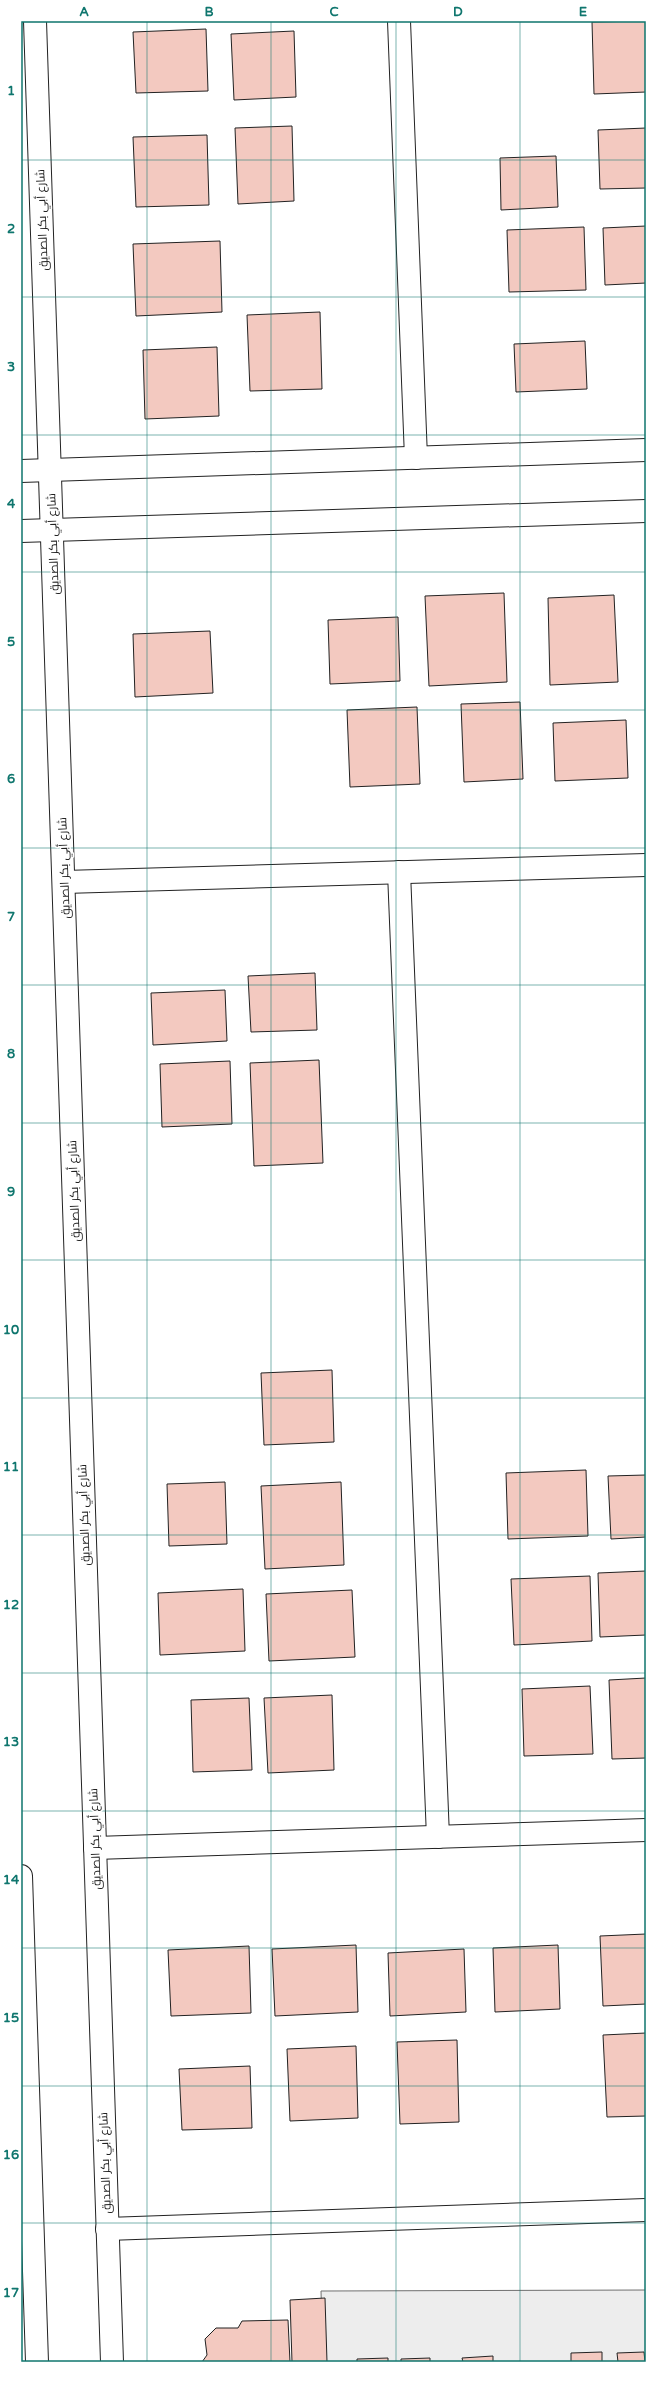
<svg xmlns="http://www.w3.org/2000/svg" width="667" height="2383" font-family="'Varela Round',Cairo,sans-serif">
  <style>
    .parking { fill: #ededed; stroke: #6f6f6f }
    .building { fill: #f3c9c0; stroke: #222 }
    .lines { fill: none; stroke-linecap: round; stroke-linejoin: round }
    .minor-casing { stroke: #222; stroke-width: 24 }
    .minor { stroke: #fff; stroke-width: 22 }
    .grid { fill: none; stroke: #0f766e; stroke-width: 1; stroke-opacity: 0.55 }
    .labels { text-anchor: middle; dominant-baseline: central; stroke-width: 3; stroke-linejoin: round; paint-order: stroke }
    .street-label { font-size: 12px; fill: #222; stroke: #fff }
    .neatline { fill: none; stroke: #0f766e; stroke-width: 1.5 }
    .grid-label { font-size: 13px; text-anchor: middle; font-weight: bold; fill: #0f766e }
  </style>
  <rect width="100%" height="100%" fill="#fff"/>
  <path class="parking" d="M 646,2290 L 646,2362 L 323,2362 L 321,2291 Z"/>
  <g class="building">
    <path d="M 646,21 L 646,92 L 594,94 L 592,22 Z"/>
    <path d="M 206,29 L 208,91 L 136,93 L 133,32 Z"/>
    <path d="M 294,31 L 296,97 L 234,100 L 231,34 Z"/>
    <path d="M 292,126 L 294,201 L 238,204 L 235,128 Z"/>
    <path d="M 646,128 L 646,188 L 600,189 L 598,130 Z"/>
    <path d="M 207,135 L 209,205 L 136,207 L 133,137 Z"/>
    <path d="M 556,156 L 558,207 L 501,210 L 500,158 Z"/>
    <path d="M 646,226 L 646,283 L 605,285 L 603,228 Z"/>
    <path d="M 584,227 L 586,290 L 509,292 L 507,230 Z"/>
    <path d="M 220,241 L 222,312 L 136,316 L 133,244 Z"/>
    <path d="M 320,312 L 322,389 L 250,391 L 247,315 Z"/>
    <path d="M 585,341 L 587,389 L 516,392 L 514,344 Z"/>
    <path d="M 217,347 L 219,416 L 145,419 L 143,350 Z"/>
    <path d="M 504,593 L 507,682 L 429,686 L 425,596 Z"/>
    <path d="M 614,595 L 618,682 L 550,685 L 548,598 Z"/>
    <path d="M 398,617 L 400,681 L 330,684 L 328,620 Z"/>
    <path d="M 210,631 L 213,693 L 135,697 L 133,634 Z"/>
    <path d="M 520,702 L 523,779 L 464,782 L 461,704 Z"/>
    <path d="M 417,707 L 420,784 L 350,787 L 347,710 Z"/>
    <path d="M 626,720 L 628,778 L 555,781 L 553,723 Z"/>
    <path d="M 315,973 L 317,1030 L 251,1032 L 248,976 Z"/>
    <path d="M 225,990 L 227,1041 L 153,1045 L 151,993 Z"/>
    <path d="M 319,1060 L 323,1163 L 254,1166 L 250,1063 Z"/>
    <path d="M 230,1061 L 232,1124 L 162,1127 L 160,1064 Z"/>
    <path d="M 332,1370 L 334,1442 L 264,1445 L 261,1373 Z"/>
    <path d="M 586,1470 L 588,1536 L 508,1539 L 506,1473 Z"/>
    <path d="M 646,1475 L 646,1537 L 611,1539 L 608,1476 Z"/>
    <path d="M 225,1482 L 227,1544 L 169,1546 L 167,1484 Z"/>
    <path d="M 341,1482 L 344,1565 L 265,1569 L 261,1486 Z"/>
    <path d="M 646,1571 L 646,1635 L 600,1637 L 598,1573 Z"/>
    <path d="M 590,1576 L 592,1641 L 514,1645 L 511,1579 Z"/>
    <path d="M 243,1589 L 245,1651 L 160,1655 L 158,1593 Z"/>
    <path d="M 352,1590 L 355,1657 L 269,1661 L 266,1594 Z"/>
    <path d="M 646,1678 L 646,1758 L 612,1759 L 609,1680 Z"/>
    <path d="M 590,1686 L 593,1754 L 524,1756 L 522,1689 Z"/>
    <path d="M 332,1695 L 334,1770 L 268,1773 L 264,1698 Z"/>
    <path d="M 249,1698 L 252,1770 L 193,1772 L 191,1700 Z"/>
    <path d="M 646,1934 L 646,2004 L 603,2006 L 600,1936 Z"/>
    <path d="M 356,1945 L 358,2012 L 275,2016 L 272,1949 Z"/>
    <path d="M 558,1945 L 560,2009 L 495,2012 L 493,1948 Z"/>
    <path d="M 249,1946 L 251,2013 L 171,2016 L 168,1950 Z"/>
    <path d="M 464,1949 L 466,2012 L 390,2016 L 388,1953 Z"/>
    <path d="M 646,2033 L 646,2116 L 607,2117 L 603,2035 Z"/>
    <path d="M 457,2040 L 459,2122 L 400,2124 L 397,2042 Z"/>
    <path d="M 356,2046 L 358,2118 L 290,2121 L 287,2049 Z"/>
    <path d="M 250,2066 L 252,2128 L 182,2130 L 179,2069 Z"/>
    <path d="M 325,2298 L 327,2362 L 292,2362 L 290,2300 Z"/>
    <path d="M 288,2320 L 290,2362 L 202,2362 L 207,2355 L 205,2339 L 216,2328 L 238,2328 L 242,2321 Z"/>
    <path d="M 602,2352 L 602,2362 L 571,2362 L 571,2353 Z"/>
    <path d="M 644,2352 L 645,2362 L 618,2362 L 617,2353 Z"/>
    <path d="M 493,2356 L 493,2362 L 463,2362 L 462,2358 Z"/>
    <path d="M 388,2358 L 388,2362 L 357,2362 L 357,2359 Z"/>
    <path d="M 430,2358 L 430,2362 L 401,2362 L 401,2359 Z"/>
  </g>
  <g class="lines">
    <defs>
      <g id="minor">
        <path d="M 35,21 L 112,2362"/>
        <path d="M 399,21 L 416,458"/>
        <path d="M 21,471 L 646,450"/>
        <path d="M 21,531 L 646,511"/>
        <path d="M 399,872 L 438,1837"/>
        <path d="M 64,882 L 646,865"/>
        <path d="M 95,1848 L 646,1830"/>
        <path d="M 21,1876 L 37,2362"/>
        <path d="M 107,2229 L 646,2210"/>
      </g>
    </defs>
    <use href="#minor" class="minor-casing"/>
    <use href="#minor" class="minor"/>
  </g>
  <path class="grid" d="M 147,21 L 147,2362M 271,21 L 271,2362M 396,21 L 396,2362M 520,21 L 520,2362M 21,160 L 646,160M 21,297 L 646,297M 21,435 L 646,435M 21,572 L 646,572M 21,710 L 646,710M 21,848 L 646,848M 21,985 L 646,985M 21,1123 L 646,1123M 21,1260 L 646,1260M 21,1398 L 646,1398M 21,1535 L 646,1535M 21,1673 L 646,1673M 21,1811 L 646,1811M 21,1948 L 646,1948M 21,2086 L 646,2086M 21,2223 L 646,2223"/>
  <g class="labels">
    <g class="street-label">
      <text transform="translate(42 220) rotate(-92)">شارع أبي بكر الصديق</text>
      <text transform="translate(53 544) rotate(-92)">شارع أبي بكر الصديق</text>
      <text transform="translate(64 868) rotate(-92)">شارع أبي بكر الصديق</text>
      <text transform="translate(74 1191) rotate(-92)">شارع أبي بكر الصديق</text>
      <text transform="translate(84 1515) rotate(-92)">شارع أبي بكر الصديق</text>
      <text transform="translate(95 1839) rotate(-92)">شارع أبي بكر الصديق</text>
      <text transform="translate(105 2163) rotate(-92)">شارع أبي بكر الصديق</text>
    </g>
  </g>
  <rect width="667" height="2383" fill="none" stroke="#ffffff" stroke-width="44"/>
  <rect x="22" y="22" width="623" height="2339" class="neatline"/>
  <g class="grid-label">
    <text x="84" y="16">A</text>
    <text x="209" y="16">B</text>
    <text x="334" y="16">C</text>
    <text x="458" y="16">D</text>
    <text x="583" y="16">E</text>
    <text x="11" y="95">1</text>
    <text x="11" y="233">2</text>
    <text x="11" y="371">3</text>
    <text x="11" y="508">4</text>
    <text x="11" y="646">5</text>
    <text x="11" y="783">6</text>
    <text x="11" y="921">7</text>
    <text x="11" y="1058">8</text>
    <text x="11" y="1196">9</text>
    <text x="11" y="1334">10</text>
    <text x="11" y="1471">11</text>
    <text x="11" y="1609">12</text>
    <text x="11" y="1746">13</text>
    <text x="11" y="1884">14</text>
    <text x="11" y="2022">15</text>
    <text x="11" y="2159">16</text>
    <text x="11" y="2297">17</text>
  </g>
</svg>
